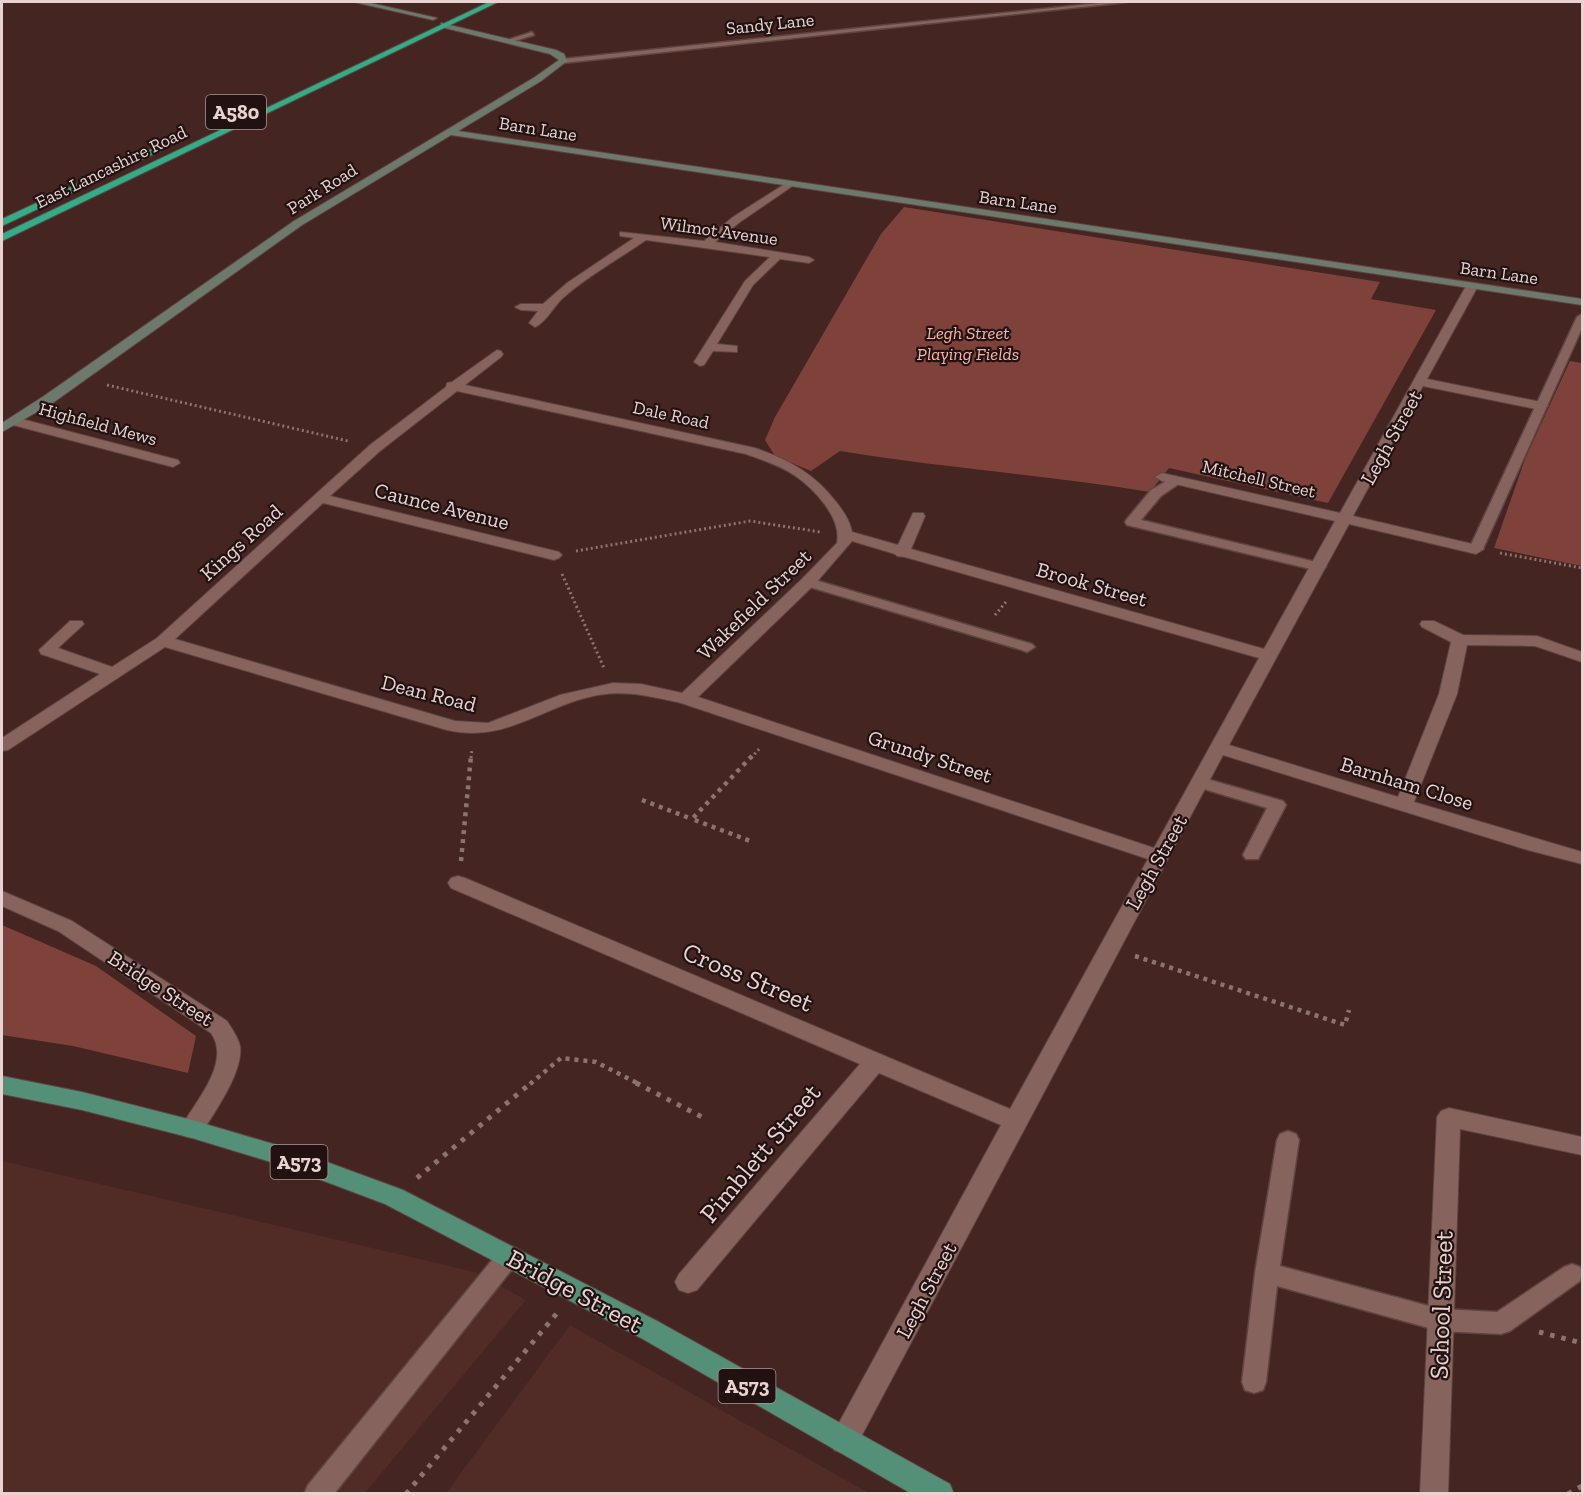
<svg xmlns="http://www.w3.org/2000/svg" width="1584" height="1495" font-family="'Zilla Slab',serif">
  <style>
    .built { fill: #512b26 }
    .green { fill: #7e423b }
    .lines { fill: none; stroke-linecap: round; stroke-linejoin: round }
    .lane-casing { stroke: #5e4441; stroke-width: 3 }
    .street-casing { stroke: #5e4441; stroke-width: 2 }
    .secondary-casing { stroke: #5e4441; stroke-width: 2 }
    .primary-casing { stroke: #5e4441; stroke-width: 2 }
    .highway-casing { stroke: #5e4441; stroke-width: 2 }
    .path-far2 { stroke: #8d736f; stroke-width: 3; stroke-dasharray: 2 3; stroke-linecap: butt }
    .path-far1 { stroke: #8d736f; stroke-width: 4.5; stroke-dasharray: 4 5; stroke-linecap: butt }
    .path { stroke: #8d736f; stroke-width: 5; stroke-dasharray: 4.5 7; stroke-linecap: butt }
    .lane { fill: #87635e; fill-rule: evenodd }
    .street { fill: #87635e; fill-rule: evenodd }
    .secondary { fill: #6d7a6b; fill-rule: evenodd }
    .primary { fill: #539077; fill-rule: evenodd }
    .highway { fill: #31ae88; fill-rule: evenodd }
    .labels { text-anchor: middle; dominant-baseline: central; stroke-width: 4.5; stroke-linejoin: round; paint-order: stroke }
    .far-street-label { font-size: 18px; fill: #e8d3d0; stroke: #211211 }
    .far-park-label { font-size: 18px; font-style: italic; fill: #f9b4aa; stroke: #211211 }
    .shield { fill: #211211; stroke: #ac9997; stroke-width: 1.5 }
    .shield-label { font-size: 20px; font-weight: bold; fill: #e8d3d0 }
    .street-label { font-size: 21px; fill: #e8d3d0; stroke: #211211 }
    .near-street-label { font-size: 26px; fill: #e8d3d0; stroke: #211211 }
  </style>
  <rect width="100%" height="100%" fill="#442521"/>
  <g class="built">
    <path d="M 2,1161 L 475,1272 L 526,1300 L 365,1493 L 2,1494 Z"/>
    <path d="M 570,1325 L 869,1493 L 446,1493 Z"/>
  </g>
  <g class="green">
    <path d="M 904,207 L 1380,282 L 1371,299 L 1436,310 L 1328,503 L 1169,468 L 1150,492 C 1047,475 943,468 840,451 L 811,471 L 775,456 L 765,440 L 775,417 L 881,234 Z"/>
    <path d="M 1570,361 L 1582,363 L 1582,566 L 1494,548 L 1525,459 Z"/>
    <path d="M 2,925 L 96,966 L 196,1036 L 188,1073 L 73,1046 L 2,1035 Z"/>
  </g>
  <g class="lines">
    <defs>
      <g id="lane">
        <path d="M 1110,2 L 1127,2 L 563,63 L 559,61 L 563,59 Z"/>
        <path d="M 532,32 L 534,35 L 508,43 L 504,41 Z"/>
        <path d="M 1582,314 L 1582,328 L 1483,549 L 1476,553 L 1471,552 L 1469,549 L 1577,317 Z"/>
        <path d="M 1175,476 L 1181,480 L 1180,483 L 1161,496 L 1141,520 L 1324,564 L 1326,567 L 1319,571 L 1127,525 L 1125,522 L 1127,519 L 1151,490 Z"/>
        <path d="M 808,578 L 1032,644 L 1035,647 L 1027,652 L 1022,650 L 803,585 L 801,582 L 803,579 Z"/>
        <path d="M 1200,777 L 1283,801 L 1286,805 L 1258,859 L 1246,859 L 1243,855 L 1267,808 L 1194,786 L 1192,782 L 1194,778 Z"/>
        <path d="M 1288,1131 L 1296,1134 L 1299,1140 L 1280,1266 L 1440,1309 L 1497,1312 L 1564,1267 L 1572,1264 L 1580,1267 L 1582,1271 L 1580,1281 L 1510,1331 L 1501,1334 L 1440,1331 L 1277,1286 L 1266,1382 L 1263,1390 L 1254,1393 L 1245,1390 L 1242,1382 L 1255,1273 L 1277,1140 L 1280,1134 Z"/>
        <path d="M 509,1246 L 517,1249 L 521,1256 L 517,1263 L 334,1494 L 304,1494 L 308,1485 L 501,1249 Z"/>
      </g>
      <g id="street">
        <path d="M 788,182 L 793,185 L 791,187 L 740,222 L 715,242 L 809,257 L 814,260 L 809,263 L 780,259 L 753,285 L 717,344 L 737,346 L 737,352 L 713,351 L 704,365 L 700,366 L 694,362 L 745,281 L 770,257 L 646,240 C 619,259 589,275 564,297 C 555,304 546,323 535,327 L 529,323 L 538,311 L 521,310 L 515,307 L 521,304 L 543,304 L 567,283 L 634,238 L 620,236 L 620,232 L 704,241 L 733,217 Z"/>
        <path d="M 1472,283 L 1478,286 L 1427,379 L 1541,402 L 1548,406 L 1541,410 L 1423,386 L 1353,516 L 1481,546 L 1484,549 L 1476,554 L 1349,524 L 1229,745 L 1398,797 L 1439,694 L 1451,642 L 1422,627 L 1420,624 L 1422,621 L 1434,621 L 1463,635 L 1537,636 L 1582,652 L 1582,662 L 1535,646 L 1467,645 L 1457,694 L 1414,802 L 1582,852 L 1582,864 L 1528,850 L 1223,755 L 854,1450 L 844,1454 L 834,1450 L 830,1441 L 834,1432 L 1001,1125 L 879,1073 L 697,1290 L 688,1293 L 679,1290 L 675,1282 L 679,1274 L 860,1064 L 451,888 L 448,883 L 451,878 L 458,876 L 465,878 L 1010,1109 L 1148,859 L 681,703 C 653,697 627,690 598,695 C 543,705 506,744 447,730 L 165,647 L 8,750 L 2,751 L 2,738 L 100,674 L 41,654 L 39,650 L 70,621 L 82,621 L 84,624 L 58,648 L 112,667 L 157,638 L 370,445 L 446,387 L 447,383 L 452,382 L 497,350 L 501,351 L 503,354 L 501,357 L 465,385 L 755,448 C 789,460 814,473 837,503 C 844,512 850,521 852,532 L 898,545 L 913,513 L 923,513 L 925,516 L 911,549 L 1264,649 L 1335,521 L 1162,481 L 1155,477 L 1162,473 L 1340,513 L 1466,286 ZM 457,391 L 746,454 C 762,460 779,465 794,475 C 813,488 842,517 837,543 L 802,579 L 682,693 L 641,684 L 613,683 L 560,695 L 488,723 L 455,721 L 175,639 L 323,503 L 554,560 L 559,558 L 562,555 L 559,552 L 330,496 L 380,451 ZM 852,541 L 895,554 L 897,556 L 905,557 L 1259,658 L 1154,848 L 698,697 L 814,585 Z"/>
        <path d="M 14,417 L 178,460 L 180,463 L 173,467 L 9,424 L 7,421 Z"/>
        <path d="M 2,891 L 72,921 L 227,1021 C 232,1029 238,1037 240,1046 C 244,1072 213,1114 200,1136 L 192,1138 L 184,1136 L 180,1129 C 194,1103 232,1063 211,1033 L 58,931 L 2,906 Z"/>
        <path d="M 1449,1108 L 1582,1137 L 1582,1155 L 1460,1129 L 1448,1494 L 1420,1494 L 1437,1117 L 1441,1111 Z"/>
      </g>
      <g id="secondary">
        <path d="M 354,2 L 366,2 L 437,18 L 433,20 Z"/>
        <path d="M 441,23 L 556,50 L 564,54 L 567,61 L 541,81 L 458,131 L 1582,299 L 1582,305 L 451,135 L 302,225 L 54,402 L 2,432 L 2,423 L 44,396 L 294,221 L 535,77 L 559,60 L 550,54 L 441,27 Z"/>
      </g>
      <path id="primary" d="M 2,1076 L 82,1092 L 192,1120 L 297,1151 L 403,1190 L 659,1322 L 950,1484 L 954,1494 L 912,1494 L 641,1338 L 385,1204 L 284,1166 L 192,1138 L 82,1110 L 2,1094 Z"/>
      <g id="highway">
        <path d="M 489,2 L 498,2 L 2,241 L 2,234 Z"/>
        <path d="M 154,148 L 162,150 L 2,226 L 2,219 Z"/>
      </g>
    </defs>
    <use href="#lane" class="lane-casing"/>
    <use href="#street" class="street-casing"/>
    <use href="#secondary" class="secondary-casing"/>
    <use href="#primary" class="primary-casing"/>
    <use href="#highway" class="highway-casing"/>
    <g class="path-far2">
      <path d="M 107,385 L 348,441"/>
      <path d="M 576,551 L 750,521 L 820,532"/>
      <path d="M 1500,553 L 1582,568"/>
      <path d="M 562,574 L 604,668"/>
      <path d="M 995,615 L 1006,602"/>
      <path d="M 471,758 L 472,749"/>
      <path d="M 751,758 L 761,747"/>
    </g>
    <g class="path-far1">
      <path d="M 752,756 L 692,819 L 753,842"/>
      <path d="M 642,800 L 692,819"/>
      <path d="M 461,861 L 471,756"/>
      <path d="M 1135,956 L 1345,1025 L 1349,1010"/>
      <path d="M 530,1084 L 561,1058 L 596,1062 L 639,1084"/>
    </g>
    <g class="path">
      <path d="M 636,1083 L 704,1118"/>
      <path d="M 417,1178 L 531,1083"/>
      <path d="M 1539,1332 L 1582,1343"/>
      <path d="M 406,1494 L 558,1312"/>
      <path d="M 1568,1494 L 1582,1486"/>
    </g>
    <use href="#lane" class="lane"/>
    <use href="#street" class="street"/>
    <use href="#secondary" class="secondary"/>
    <use href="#primary" class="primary"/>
    <use href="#highway" class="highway"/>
  </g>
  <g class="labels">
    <g class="far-street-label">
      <text transform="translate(770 24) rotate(-6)">Sandy Lane</text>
      <text transform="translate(538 129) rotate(9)">Barn Lane</text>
      <text transform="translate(111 167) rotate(-26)">East Lancashire Road</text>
      <text transform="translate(322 189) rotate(-32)">Park Road</text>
      <text transform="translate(1018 202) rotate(8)">Barn Lane</text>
      <text transform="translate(719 231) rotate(8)">Wilmot Avenue</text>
      <text transform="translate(1499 273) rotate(8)">Barn Lane</text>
      <text transform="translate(671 415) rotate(12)">Dale Road</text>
      <text transform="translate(98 424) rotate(15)">Highfield Mews</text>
      <text transform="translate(1259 479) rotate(13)">Mitchell Street</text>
    </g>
    <g class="far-park-label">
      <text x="968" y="333">Legh Street<tspan x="968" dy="21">Playing Fields</tspan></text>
    </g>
    <g class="shield">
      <rect x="206" y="95" width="60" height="34" rx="4.5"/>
      <rect x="270.5" y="1145" width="57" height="34" rx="4.5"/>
      <rect x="718.5" y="1369" width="57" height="34" rx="4.5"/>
    </g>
    <g class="shield-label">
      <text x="236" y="112">A580</text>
      <text x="299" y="1162">A573</text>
      <text x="747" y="1386">A573</text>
    </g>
    <g class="street-label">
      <text transform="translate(1391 437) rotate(-61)">Legh Street</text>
      <text transform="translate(442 506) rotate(14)">Caunce Avenue</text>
      <text transform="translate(241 542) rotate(-42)">Kings Road</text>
      <text transform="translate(1092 584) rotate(16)">Brook Street</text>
      <text transform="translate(754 604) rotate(-44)">Wakefield Street</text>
      <text transform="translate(429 693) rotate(14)">Dean Road</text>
      <text transform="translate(930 756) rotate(18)">Grundy Street</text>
      <text transform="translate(1407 783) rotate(17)">Barnham Close</text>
      <text transform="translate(1156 862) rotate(-61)">Legh Street</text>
      <text transform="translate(161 988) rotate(33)">Bridge Street</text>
      <text transform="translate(926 1290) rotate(-62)">Legh Street</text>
    </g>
    <g class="near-street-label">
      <text transform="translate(748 977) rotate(23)">Cross Street</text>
      <text transform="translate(760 1153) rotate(-50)">Pimblett Street</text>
      <text transform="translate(575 1291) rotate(28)">Bridge Street</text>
      <text transform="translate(1441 1305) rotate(-88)">School Street</text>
    </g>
  </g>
  <rect width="1584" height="1495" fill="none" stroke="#e8d3d0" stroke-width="6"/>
</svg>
